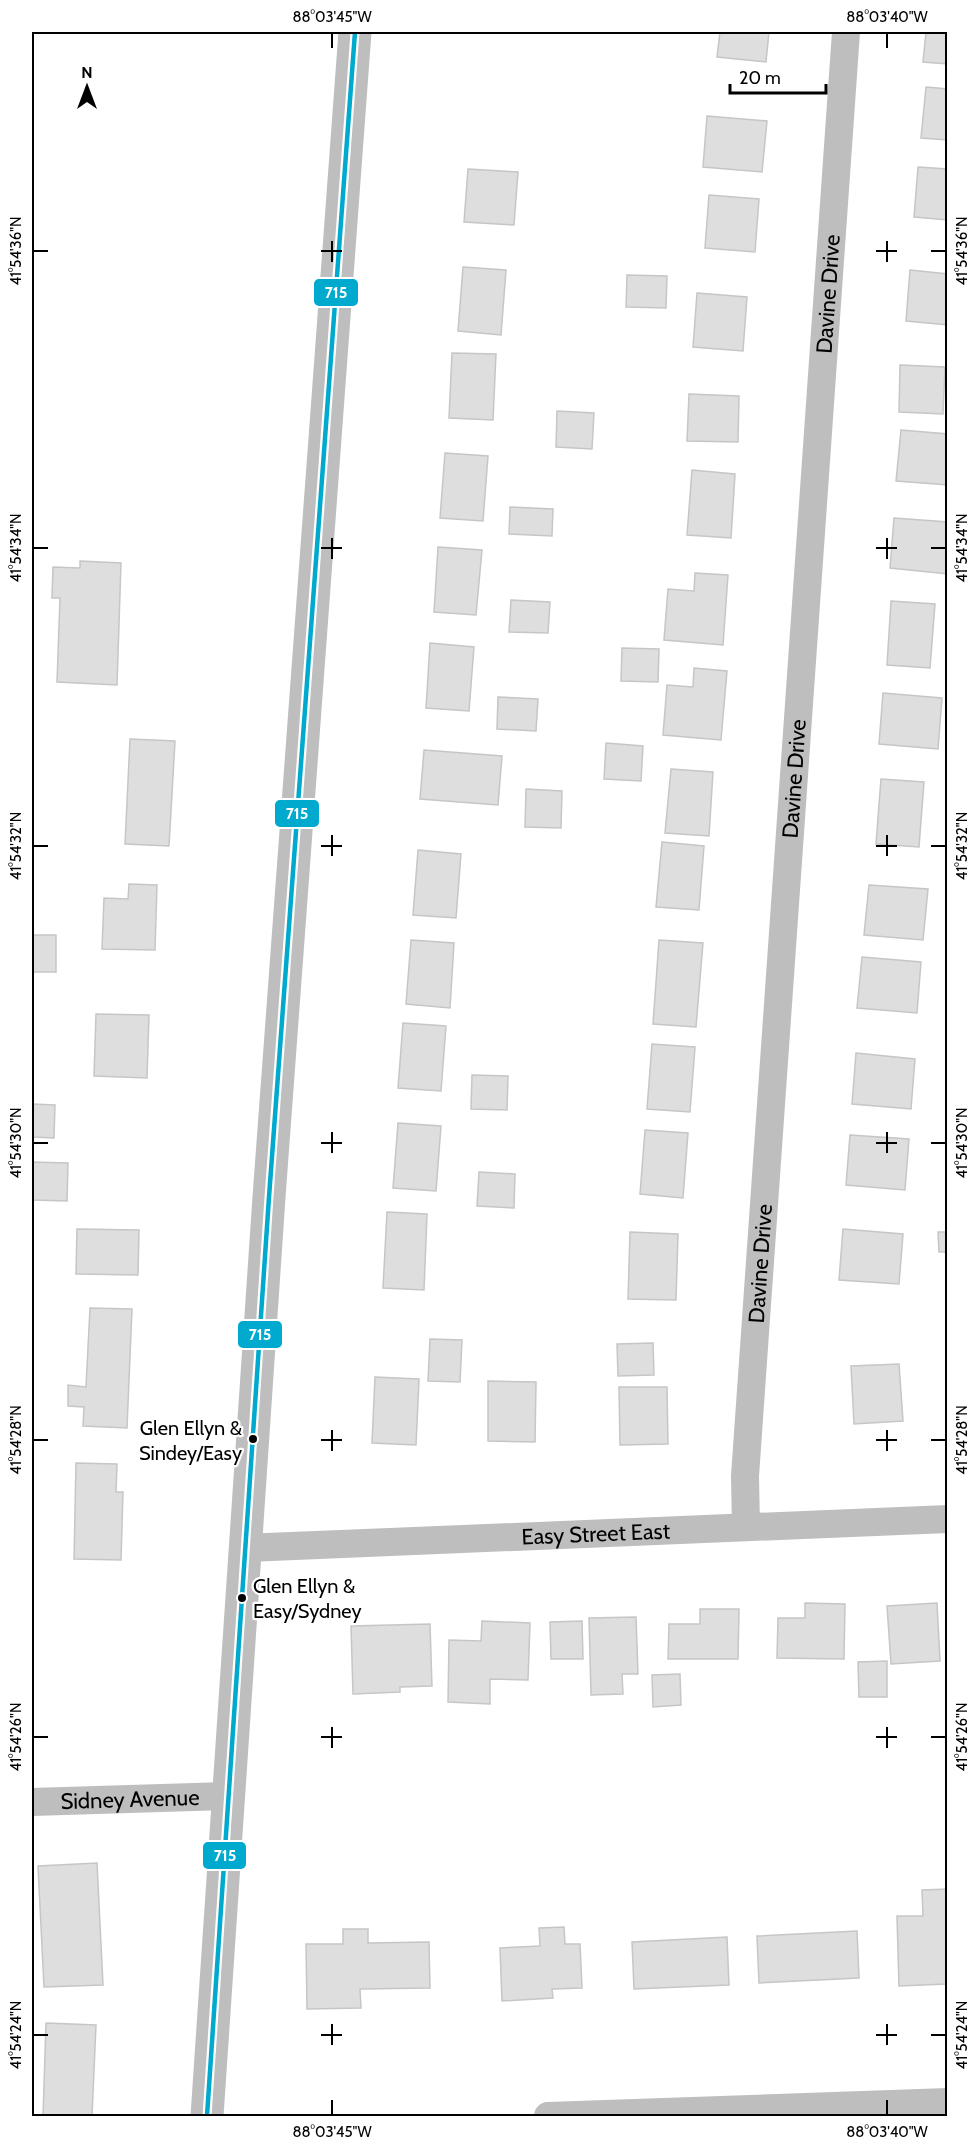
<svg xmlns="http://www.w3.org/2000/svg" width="979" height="2148" font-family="Cabin,sans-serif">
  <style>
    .building { fill: #dedede; stroke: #c6c6c6; stroke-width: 1.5 }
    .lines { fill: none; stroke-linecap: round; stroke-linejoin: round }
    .minor { stroke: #bebebe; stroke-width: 28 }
    .tertiary { stroke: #bebebe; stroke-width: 33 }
    .bus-1-casing { stroke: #fff; stroke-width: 9 }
    .bus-1 { stroke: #00a9ce; stroke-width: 4.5 }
    .ticks { fill: none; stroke: #000; stroke-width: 2 }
    .bus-dot { fill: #000; stroke: #fff; stroke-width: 2 }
    .labels { text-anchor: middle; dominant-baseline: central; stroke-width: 4.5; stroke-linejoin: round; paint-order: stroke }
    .bus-label { font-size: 20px; fill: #000; stroke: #fff; text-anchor: end }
    .street-label { font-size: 22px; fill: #000; stroke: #fff }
    .line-badge { stroke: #fff; stroke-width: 2 }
    .badge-label { font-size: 16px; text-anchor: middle; font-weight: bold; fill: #fff }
    .neatline { fill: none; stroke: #000; stroke-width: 2 }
    .ticks-label { font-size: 15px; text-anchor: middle; fill: #000 }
  </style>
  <rect width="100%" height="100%" fill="#fff"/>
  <g class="building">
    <path d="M 720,32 L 769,32 L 766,62 L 717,57 Z"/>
    <path d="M 926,32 L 948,32 L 948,64 L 923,62 Z"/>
    <path d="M 926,87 L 948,89 L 948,140 L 921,138 Z"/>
    <path d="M 707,116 L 767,121 L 762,172 L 703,167 Z"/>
    <path d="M 918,167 L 948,169 L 948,220 L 914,217 Z"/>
    <path d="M 468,169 L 518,172 L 514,225 L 464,222 Z"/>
    <path d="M 709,195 L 759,199 L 755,252 L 705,248 Z"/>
    <path d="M 463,267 L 506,270 L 501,335 L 458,331 Z"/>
    <path d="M 910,270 L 948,274 L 948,325 L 906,321 Z"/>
    <path d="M 627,275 L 667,276 L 666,308 L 626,307 Z"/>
    <path d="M 697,293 L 747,297 L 743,351 L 693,347 Z"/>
    <path d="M 452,353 L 496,354 L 493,420 L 449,418 Z"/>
    <path d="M 900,365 L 945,367 L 943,414 L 899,412 Z"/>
    <path d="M 689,394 L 739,396 L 738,442 L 687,441 Z"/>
    <path d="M 557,411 L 594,413 L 592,449 L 556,447 Z"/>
    <path d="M 901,430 L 948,434 L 948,485 L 896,481 Z"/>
    <path d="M 445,453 L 488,456 L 483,521 L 440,518 Z"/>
    <path d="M 692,470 L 735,474 L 731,538 L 687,535 Z"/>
    <path d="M 510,507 L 553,509 L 552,536 L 509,534 Z"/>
    <path d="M 894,518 L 948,522 L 948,574 L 890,568 Z"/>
    <path d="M 438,547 L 482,550 L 476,615 L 434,612 Z"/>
    <path d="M 80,561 L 121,563 L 117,685 L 57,682 L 60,598 L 52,598 L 53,567 L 80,568 Z"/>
    <path d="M 695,573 L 728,575 L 723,645 L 664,640 L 668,589 L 694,591 Z"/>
    <path d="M 511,600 L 550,602 L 548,633 L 509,632 Z"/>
    <path d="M 891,601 L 935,604 L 930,668 L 887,665 Z"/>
    <path d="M 430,643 L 474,647 L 469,711 L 426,708 Z"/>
    <path d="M 622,648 L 659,649 L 658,682 L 621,681 Z"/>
    <path d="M 694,668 L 727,671 L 721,740 L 663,735 L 667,685 L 693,687 Z"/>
    <path d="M 883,693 L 942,698 L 938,749 L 879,744 Z"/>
    <path d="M 498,697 L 538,699 L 536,731 L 497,729 Z"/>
    <path d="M 130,739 L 175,741 L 169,846 L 125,844 Z"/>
    <path d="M 606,743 L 643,746 L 641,781 L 604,779 Z"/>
    <path d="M 424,750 L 502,756 L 498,805 L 420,799 Z"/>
    <path d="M 671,769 L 713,772 L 709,836 L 665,833 Z"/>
    <path d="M 881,779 L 924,782 L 919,847 L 876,844 Z"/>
    <path d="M 526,789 L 562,791 L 561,828 L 525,827 Z"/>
    <path d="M 662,842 L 704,846 L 699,910 L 656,907 Z"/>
    <path d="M 418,850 L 461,854 L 456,918 L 413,915 Z"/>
    <path d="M 129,884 L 157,885 L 155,950 L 102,949 L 104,898 L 128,899 Z"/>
    <path d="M 869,885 L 928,889 L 923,940 L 864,935 Z"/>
    <rect x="32" y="935" width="24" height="37"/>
    <path d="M 411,940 L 454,943 L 450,1008 L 406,1004 Z"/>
    <path d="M 659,940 L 703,943 L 696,1027 L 653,1024 Z"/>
    <path d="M 862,957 L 921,962 L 917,1013 L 857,1008 Z"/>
    <path d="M 96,1014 L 149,1015 L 147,1078 L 94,1076 Z"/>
    <path d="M 403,1023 L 446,1026 L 441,1091 L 398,1088 Z"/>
    <path d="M 652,1044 L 695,1047 L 690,1112 L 647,1109 Z"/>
    <path d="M 856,1053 L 915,1059 L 911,1109 L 852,1104 Z"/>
    <path d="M 472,1075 L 508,1076 L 507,1110 L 471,1109 Z"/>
    <path d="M 32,1104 L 55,1105 L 54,1138 L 32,1137 Z"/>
    <path d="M 398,1123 L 441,1126 L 436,1191 L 393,1188 Z"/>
    <path d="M 645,1130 L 688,1133 L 683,1198 L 640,1194 Z"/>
    <path d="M 850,1135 L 909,1139 L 905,1190 L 846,1185 Z"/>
    <path d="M 32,1162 L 68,1163 L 67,1201 L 32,1200 Z"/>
    <path d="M 479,1172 L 515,1174 L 514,1208 L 477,1206 Z"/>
    <path d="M 387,1212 L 427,1214 L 424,1290 L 383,1288 Z"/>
    <path d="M 77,1229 L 139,1230 L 138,1275 L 76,1274 Z"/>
    <path d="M 843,1229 L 903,1234 L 899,1284 L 839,1280 Z"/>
    <path d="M 630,1232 L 678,1234 L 676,1300 L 628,1299 Z"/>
    <path d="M 938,1232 L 948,1232 L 948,1252 L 939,1252 Z"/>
    <path d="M 90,1308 L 132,1309 L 127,1428 L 83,1426 L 84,1407 L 68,1406 L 68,1385 L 86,1387 Z"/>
    <path d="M 430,1339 L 462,1340 L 460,1382 L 428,1381 Z"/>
    <path d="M 653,1343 L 654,1375 L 618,1376 L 617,1344 Z"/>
    <path d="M 899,1364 L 903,1421 L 854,1424 L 851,1366 Z"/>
    <path d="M 375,1377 L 419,1379 L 416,1445 L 372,1443 Z"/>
    <path d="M 488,1381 L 536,1382 L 535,1442 L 488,1441 Z"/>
    <path d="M 619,1387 L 667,1387 L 668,1444 L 620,1445 Z"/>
    <path d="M 76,1463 L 117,1464 L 116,1492 L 123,1492 L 121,1560 L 74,1559 Z"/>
    <path d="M 805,1603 L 845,1604 L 844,1659 L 777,1658 L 778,1618 L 805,1618 Z"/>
    <path d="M 937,1603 L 940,1661 L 891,1664 L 887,1606 Z"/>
    <path d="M 700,1609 L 739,1609 L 738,1659 L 668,1659 L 669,1624 L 700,1624 Z"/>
    <path d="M 636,1617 L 638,1674 L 622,1674 L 623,1694 L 591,1695 L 589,1618 Z"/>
    <path d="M 482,1621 L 530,1623 L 528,1680 L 490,1679 L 490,1704 L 448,1702 L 449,1640 L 481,1641 Z"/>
    <path d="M 582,1621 L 583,1659 L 551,1659 L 550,1622 Z"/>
    <path d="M 430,1624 L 432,1686 L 400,1687 L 400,1692 L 353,1694 L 351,1626 Z"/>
    <path d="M 887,1661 L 887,1697 L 859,1697 L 858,1662 Z"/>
    <path d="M 680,1674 L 681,1705 L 653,1707 L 652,1675 Z"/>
    <path d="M 97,1863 L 103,1985 L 44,1987 L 38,1866 Z"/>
    <path d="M 948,1889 L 946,1984 L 899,1986 L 897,1916 L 923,1916 L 922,1890 Z"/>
    <path d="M 564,1927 L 565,1944 L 580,1944 L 582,1988 L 552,1989 L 553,1998 L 502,2001 L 500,1948 L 540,1946 L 539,1928 Z"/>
    <path d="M 343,1929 L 368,1929 L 368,1943 L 429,1942 L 430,1988 L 360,1989 L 361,2008 L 307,2009 L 306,1944 L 343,1944 Z"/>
    <path d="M 857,1931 L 859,1978 L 759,1983 L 757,1936 Z"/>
    <path d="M 727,1937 L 729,1985 L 634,1989 L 632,1942 Z"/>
    <path d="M 46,2023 L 96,2025 L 92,2116 L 43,2116 Z"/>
  </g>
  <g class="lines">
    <g class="minor">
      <path id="s1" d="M 746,1527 L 745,1476 L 846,32"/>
      <path id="s2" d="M 245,1548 L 948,1519"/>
      <path id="s3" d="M 32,1802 L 227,1796"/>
      <path d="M 548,2116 L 948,2102"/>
    </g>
    <path class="tertiary" d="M 207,2116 L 269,1197 L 355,32"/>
    <defs>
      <path id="bus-1" d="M 207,2116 L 269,1197 L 355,32"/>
    </defs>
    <use href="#bus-1" class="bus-1-casing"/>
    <use href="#bus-1" class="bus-1"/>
  </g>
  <path class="ticks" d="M 332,33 L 332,48M 887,33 L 887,48M 332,241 L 332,262M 887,241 L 887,262M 33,251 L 48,251M 321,251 L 342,251M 876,251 L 897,251M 931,251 L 946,251M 332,538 L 332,559M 887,538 L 887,559M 33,548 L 48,548M 321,548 L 342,548M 876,548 L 897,548M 931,548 L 946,548M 332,835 L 332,856M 887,835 L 887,856M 33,846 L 48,846M 321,846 L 342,846M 876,846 L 897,846M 931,846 L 946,846M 332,1132 L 332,1153M 887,1132 L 887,1153M 33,1143 L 48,1143M 321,1143 L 342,1143M 876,1143 L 897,1143M 931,1143 L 946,1143M 332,1430 L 332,1451M 887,1430 L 887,1451M 33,1440 L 48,1440M 321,1440 L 342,1440M 876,1440 L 897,1440M 931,1440 L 946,1440M 332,1727 L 332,1748M 887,1727 L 887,1748M 33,1737 L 48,1737M 321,1737 L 342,1737M 876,1737 L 897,1737M 931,1737 L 946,1737M 332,2024 L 332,2045M 887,2024 L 887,2045M 33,2035 L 48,2035M 321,2035 L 342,2035M 876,2035 L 897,2035M 931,2035 L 946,2035M 332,2100 L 332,2115M 887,2100 L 887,2115"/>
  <g class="bus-dot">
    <circle cx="253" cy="1439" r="5"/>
    <circle cx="242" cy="1598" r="5"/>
  </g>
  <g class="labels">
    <g class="bus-label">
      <text x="242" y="1428">Glen Ellyn &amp;<tspan x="242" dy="25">Sindey/Easy</tspan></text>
      <text x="253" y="1586" text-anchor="start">Glen Ellyn &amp;<tspan x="253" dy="25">Easy/Sydney</tspan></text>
    </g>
    <g class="street-label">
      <text stroke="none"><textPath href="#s1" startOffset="1236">Davine Drive</textPath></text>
      <text stroke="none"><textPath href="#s1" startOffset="750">Davine Drive</textPath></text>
      <text stroke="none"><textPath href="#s1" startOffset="264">Davine Drive</textPath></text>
      <text stroke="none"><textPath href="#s2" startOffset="351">Easy Street East</textPath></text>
      <text stroke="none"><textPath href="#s3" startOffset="98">Sidney Avenue</textPath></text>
    </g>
  </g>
  <g class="line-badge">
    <rect x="313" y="278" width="46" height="29" rx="6" fill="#00a9ce"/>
    <rect x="274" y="799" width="46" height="29" rx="6" fill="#00a9ce"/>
    <rect x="237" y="1320" width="46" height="29" rx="6" fill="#00a9ce"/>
    <rect x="202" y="1841" width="45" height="29" rx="6" fill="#00a9ce"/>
  </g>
  <g class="badge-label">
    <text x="336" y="298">715</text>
    <text x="297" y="819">715</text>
    <text x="260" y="1340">715</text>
    <text x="225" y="1861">715</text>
  </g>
  <rect width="979" height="2148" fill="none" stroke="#ffffff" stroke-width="66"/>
  <g transform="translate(87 87)" stroke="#ffffff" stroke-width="4.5" paint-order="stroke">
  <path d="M0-4.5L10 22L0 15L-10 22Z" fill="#000000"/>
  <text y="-9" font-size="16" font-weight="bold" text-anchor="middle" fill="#000000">N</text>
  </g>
  <path d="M730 84v9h96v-9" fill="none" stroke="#000000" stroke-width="3"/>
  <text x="739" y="84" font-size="18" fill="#000000" stroke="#ffffff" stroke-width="4.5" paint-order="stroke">20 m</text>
  <rect x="33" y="33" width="913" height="2082" class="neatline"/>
  <g class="ticks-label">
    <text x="332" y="22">88°03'45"W</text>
    <text x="887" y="22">88°03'40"W</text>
    <text transform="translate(16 251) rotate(-90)" y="5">41°54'36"N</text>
    <text transform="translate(962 251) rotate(-90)" y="5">41°54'36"N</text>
    <text transform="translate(16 548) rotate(-90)" y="5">41°54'34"N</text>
    <text transform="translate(962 548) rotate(-90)" y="5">41°54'34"N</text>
    <text transform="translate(16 846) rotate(-90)" y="5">41°54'32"N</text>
    <text transform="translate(962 846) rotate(-90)" y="5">41°54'32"N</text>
    <text transform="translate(16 1143) rotate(-90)" y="5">41°54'30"N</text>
    <text transform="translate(962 1143) rotate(-90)" y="5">41°54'30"N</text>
    <text transform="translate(16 1440) rotate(-90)" y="5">41°54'28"N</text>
    <text transform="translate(962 1440) rotate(-90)" y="5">41°54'28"N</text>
    <text transform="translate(16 1737) rotate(-90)" y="5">41°54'26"N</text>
    <text transform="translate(962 1737) rotate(-90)" y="5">41°54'26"N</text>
    <text transform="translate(16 2035) rotate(-90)" y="5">41°54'24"N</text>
    <text transform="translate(962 2035) rotate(-90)" y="5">41°54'24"N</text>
    <text x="332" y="2137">88°03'45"W</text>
    <text x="887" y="2137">88°03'40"W</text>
  </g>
</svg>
